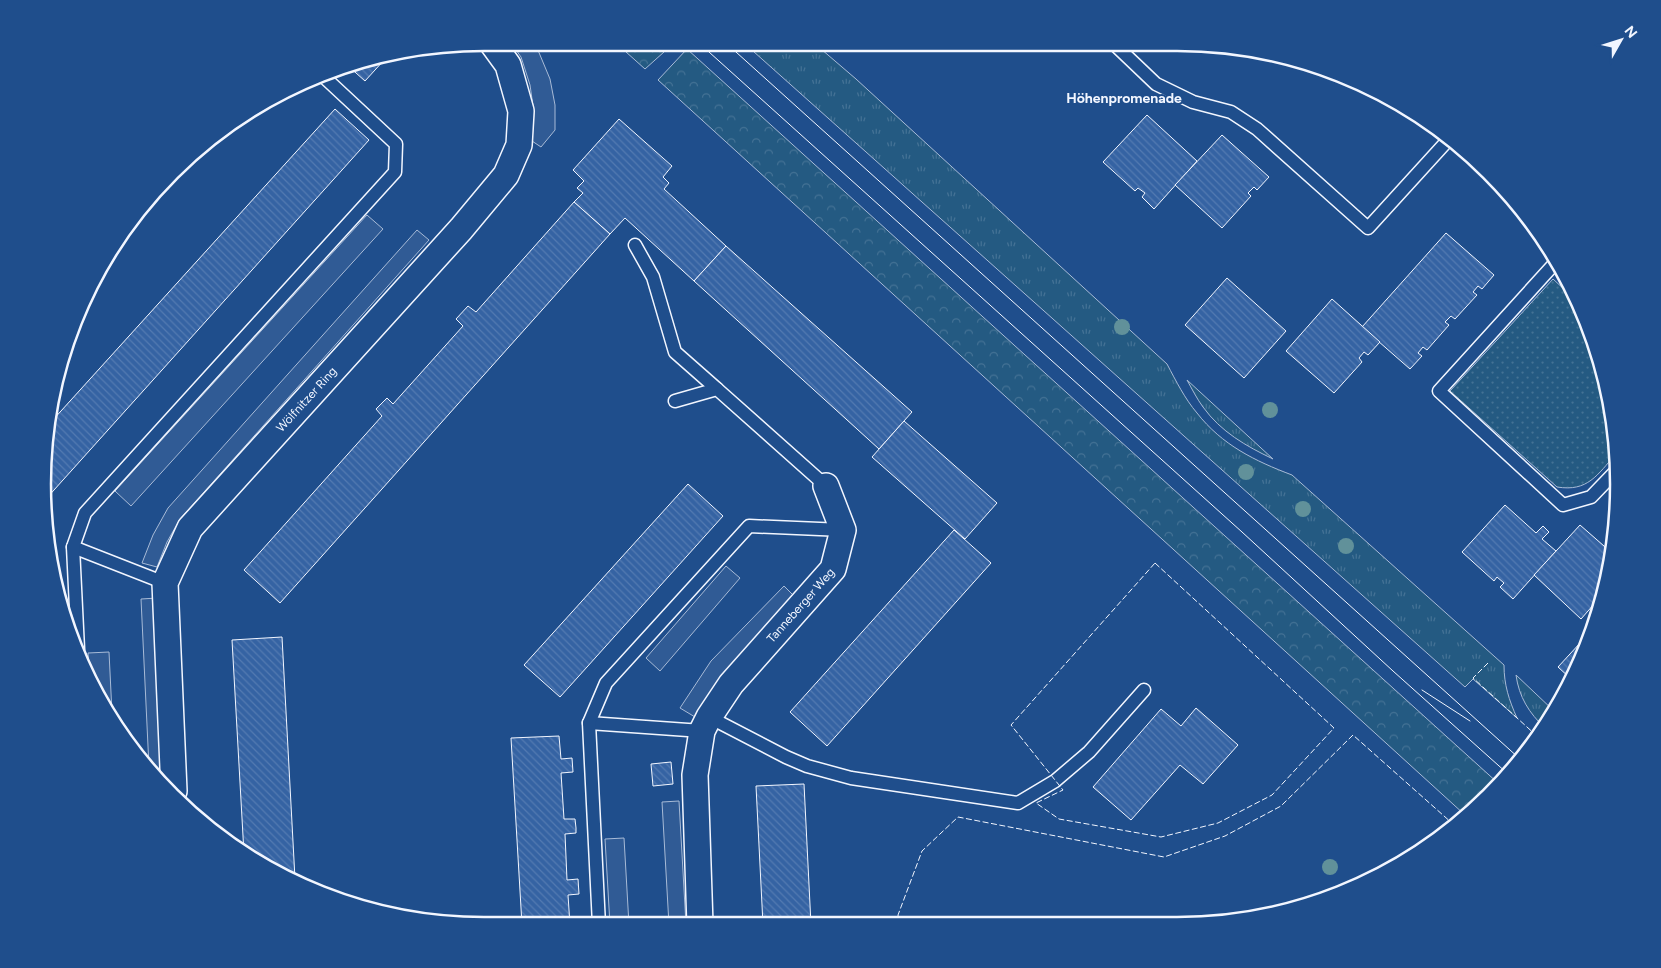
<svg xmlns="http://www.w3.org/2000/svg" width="1661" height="968" font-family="Figtree,sans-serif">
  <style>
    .grass { fill: url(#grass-tufts); stroke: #a8bbd7 }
    .forest { fill: url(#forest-crowns); stroke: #a8bbd7 }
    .park { fill: url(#park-dots); stroke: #a8bbd7 }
    .parking { fill: #305b95; stroke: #a8bbd7 }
    .building { fill: url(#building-back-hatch); stroke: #f2f6ff }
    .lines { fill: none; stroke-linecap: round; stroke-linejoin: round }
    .lane-casing { stroke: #f2f6ff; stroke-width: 15 }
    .street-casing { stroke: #f2f6ff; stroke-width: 28 }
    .lane { stroke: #1f4e8c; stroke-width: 12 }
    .street { stroke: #1f4e8c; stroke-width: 25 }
    .tram { stroke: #f2f6ff; stroke-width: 1 }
    .fence { stroke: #f2f6ff; stroke-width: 1; stroke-dasharray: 6 2.5; stroke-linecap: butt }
    .tree { fill: #61919a }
    .labels { text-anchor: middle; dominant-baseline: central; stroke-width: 4; stroke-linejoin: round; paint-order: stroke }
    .street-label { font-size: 12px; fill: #f2f6ff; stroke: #1f4e8c }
    .neighbourhood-label { font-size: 14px; font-weight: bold; fill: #f2f6ff; stroke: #1f4e8c }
    .rim { fill: none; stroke: #f2f6ff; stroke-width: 2.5 }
  </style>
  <defs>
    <pattern id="grass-tufts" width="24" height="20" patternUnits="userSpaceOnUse" patternTransform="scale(1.25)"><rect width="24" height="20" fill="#245a82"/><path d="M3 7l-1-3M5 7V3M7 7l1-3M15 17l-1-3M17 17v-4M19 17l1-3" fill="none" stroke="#447295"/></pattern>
    <pattern id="forest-crowns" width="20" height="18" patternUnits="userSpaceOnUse" patternTransform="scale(1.25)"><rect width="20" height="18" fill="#245a82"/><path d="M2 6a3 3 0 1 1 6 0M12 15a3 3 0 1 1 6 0" fill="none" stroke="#447295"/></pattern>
    <pattern id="park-dots" width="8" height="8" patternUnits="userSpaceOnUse" patternTransform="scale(1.25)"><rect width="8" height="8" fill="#245a82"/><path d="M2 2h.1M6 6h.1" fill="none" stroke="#447295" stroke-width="1.8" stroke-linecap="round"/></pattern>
    <pattern id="building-back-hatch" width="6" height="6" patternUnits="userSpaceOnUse" patternTransform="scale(1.25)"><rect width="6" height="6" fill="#3563a3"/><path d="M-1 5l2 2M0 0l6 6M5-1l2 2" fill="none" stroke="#537ab1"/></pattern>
  </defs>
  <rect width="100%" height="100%" fill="#1f4e8c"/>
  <g class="grass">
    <path d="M 744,43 L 814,43 L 856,79 L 1167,364 C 1176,381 1185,399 1197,413 C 1222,445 1255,461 1292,475 L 1504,665 C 1504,685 1509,700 1517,718 L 1473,679 L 1465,687 Z"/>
    <path d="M 1187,380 L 1273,459 C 1246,446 1221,432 1203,407 C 1197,399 1192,389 1187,380 Z"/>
    <path d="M 1516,675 L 1554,711 L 1545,728 C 1529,713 1519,697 1516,675 Z"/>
  </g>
  <g class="forest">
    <path d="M 616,43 L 674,43 L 645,69 Z"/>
    <path d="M 687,49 L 1499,784 L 1489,796 L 1465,815 L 658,80 Z"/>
  </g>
  <path class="park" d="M 1553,279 L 1578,302 L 1585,315 L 1610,398 L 1616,454 C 1597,475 1588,492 1557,487 L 1450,391 Z"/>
  <g class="parking">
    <path d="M 511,43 L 535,43 L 550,79 L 555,105 L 555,130 L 541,147 L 532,141 L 534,113 L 530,85 L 521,57 Z"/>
    <path d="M 367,215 L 383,229 L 131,506 L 115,491 Z"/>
    <path d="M 417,230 L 429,240 L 180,519 L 167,542 L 157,567 L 142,563 L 153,535 L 168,508 Z"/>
    <path d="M 726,566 L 740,578 L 660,671 L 646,658 Z"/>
    <path d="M 784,586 L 797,599 L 724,674 L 695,717 L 680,708 L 711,661 Z"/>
    <path d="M 157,598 L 165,782 L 149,767 L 141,599 Z"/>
    <path d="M 109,652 L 112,713 L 89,669 L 88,653 Z"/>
    <path d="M 679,801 L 686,925 L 669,925 L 662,802 Z"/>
    <path d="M 624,838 L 629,925 L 610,925 L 605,839 Z"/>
  </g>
  <g class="building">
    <path d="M 385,59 L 365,81 L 347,65 Z"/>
    <path d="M 335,109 L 369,140 L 45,500 L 43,484 L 51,422 Z"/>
    <path d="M 1147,115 L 1197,161 L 1154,209 L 1142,197 L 1145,193 L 1138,188 L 1135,191 L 1103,162 Z"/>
    <path d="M 619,119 L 672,166 L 663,177 L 669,183 L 664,189 L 726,246 L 694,281 L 625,218 L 610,234 L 574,202 L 583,193 L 577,188 L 584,181 L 573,170 Z"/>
    <path d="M 1222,135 L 1269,177 L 1257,190 L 1254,187 L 1248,193 L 1251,196 L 1222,228 L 1175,185 Z"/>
    <path d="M 574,202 L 610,234 L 280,603 L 244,570 L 382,416 L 376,409 L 387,398 L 393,404 L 463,326 L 456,319 L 468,306 L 476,312 Z"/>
    <path d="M 1446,233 L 1494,275 L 1482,289 L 1478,286 L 1473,292 L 1477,295 L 1455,319 L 1451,316 L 1445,322 L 1449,325 L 1427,350 L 1423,347 L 1418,353 L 1422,356 L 1410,369 L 1362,327 Z"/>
    <path d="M 726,246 L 912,412 L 879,449 L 694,281 Z"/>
    <path d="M 1227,278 L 1286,331 L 1244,378 L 1185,325 Z"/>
    <path d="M 1332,299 L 1380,342 L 1368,355 L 1364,352 L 1359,358 L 1362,362 L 1334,393 L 1286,351 Z"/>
    <path d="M 904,421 L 997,503 L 965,539 L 872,457 Z"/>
    <path d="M 688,484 L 723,516 L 560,697 L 524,665 Z"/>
    <path d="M 1505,505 L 1536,533 L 1543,526 L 1549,532 L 1542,539 L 1556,551 L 1513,599 L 1500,587 L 1504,583 L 1497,577 L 1494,581 L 1462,552 Z"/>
    <path d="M 1580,525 L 1612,553 L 1610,570 L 1602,595 L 1581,619 L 1534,575 Z"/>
    <path d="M 954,530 L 991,563 L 827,746 L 790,712 Z"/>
    <path d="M 1592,630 L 1585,653 L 1571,679 L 1558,667 Z"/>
    <path d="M 282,637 L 295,879 L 244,854 L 232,640 Z"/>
    <path d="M 1196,708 L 1238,745 L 1203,784 L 1180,765 L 1131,820 L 1093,787 L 1161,709 L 1181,726 Z"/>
    <path d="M 559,736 L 561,759 L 572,758 L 573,772 L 561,773 L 564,819 L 575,819 L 576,828 L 576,833 L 565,834 L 567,880 L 578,879 L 579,894 L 568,895 L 570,925 L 522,925 L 511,738 Z"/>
    <path d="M 671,762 L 673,784 L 653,786 L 651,764 Z"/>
    <path d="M 804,784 L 811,925 L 763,925 L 756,786 Z"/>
  </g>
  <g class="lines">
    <defs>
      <g id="lane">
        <path d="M 1113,43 L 1156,84 L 1193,102 L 1231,112 L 1257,129 L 1368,228 L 1449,139"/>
        <path d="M 635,245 L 653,277 L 675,352 L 717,389"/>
        <path d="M 1556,262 L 1439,391 L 1563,505 L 1591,497 L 1617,470"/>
        <path d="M 675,401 L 717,389 L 826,486"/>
        <path d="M 73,547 L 165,583"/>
        <path d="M 78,649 L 73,547 L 85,513 L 395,172 L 396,144 L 323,76"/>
        <path d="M 709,717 L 786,757 L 807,766 L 851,778 L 1018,803 L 1055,781 L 1089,752 L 1144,690"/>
        <path d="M 589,723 L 702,731"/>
        <path d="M 599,925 L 589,723 L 606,683 L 749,526 L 843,530"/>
      </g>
      <g id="street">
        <path id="s1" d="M 174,791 L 165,583 L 190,528 L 461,229 L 506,175 L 519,145 L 521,111 L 508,65 L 492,43"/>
        <path id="s2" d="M 700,925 L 695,775 L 702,731 L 709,717 L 731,684 L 833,569 L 843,530 L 826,486"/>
      </g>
    </defs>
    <use href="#lane" class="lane-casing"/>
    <use href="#street" class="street-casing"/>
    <use href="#lane" class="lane"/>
    <use href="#street" class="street"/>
    <g class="tram">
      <path d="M 699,43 L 1242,532 L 1393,671 L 1508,774"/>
      <path d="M 726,43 L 1520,759"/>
      <path d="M 1422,690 L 1470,721"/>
    </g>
    <g class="fence">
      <path d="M 1155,563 L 1334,728 L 1272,795 L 1218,823 L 1161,837 L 1059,819 L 1036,803 L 1063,790 L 1011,725 Z"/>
      <path d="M 1488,663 L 1473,678 L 1538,737"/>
      <path d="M 899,925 L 898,915 L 922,851 L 958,817 L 1164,857 L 1225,836 L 1281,806 L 1353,735 L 1453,824"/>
    </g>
  </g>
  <g class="tree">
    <circle cx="1122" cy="327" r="8"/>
    <circle cx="1270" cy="410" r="8"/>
    <circle cx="1246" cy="472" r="8"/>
    <circle cx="1303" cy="509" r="8"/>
    <circle cx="1346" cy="546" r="8"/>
    <circle cx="1330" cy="867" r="8"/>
  </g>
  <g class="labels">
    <g class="street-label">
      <text stroke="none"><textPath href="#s1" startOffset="442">Wölfnitzer Ring</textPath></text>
      <text stroke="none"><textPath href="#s2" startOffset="355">Tanneberger Weg</textPath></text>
    </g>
    <g class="neighbourhood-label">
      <text x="1124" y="98">Höhenpromenade</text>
    </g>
  </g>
  <path d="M0 0H1661V968H0ZM484 51H1177A433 433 0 0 1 1610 484V484A433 433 0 0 1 1177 917H484A433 433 0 0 1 51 484V484A433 433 0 0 1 484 51Z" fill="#1f4e8c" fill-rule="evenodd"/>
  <path class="rim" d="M484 51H1177A433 433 0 0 1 1610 484V484A433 433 0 0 1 1177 917H484A433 433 0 0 1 51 484V484A433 433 0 0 1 484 51Z"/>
  <g transform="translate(1621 40) rotate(51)" stroke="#1f4e8c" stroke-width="4" paint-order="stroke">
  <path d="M0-4L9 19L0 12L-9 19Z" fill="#f2f6ff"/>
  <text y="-8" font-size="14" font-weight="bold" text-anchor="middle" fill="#f2f6ff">N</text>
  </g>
</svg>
